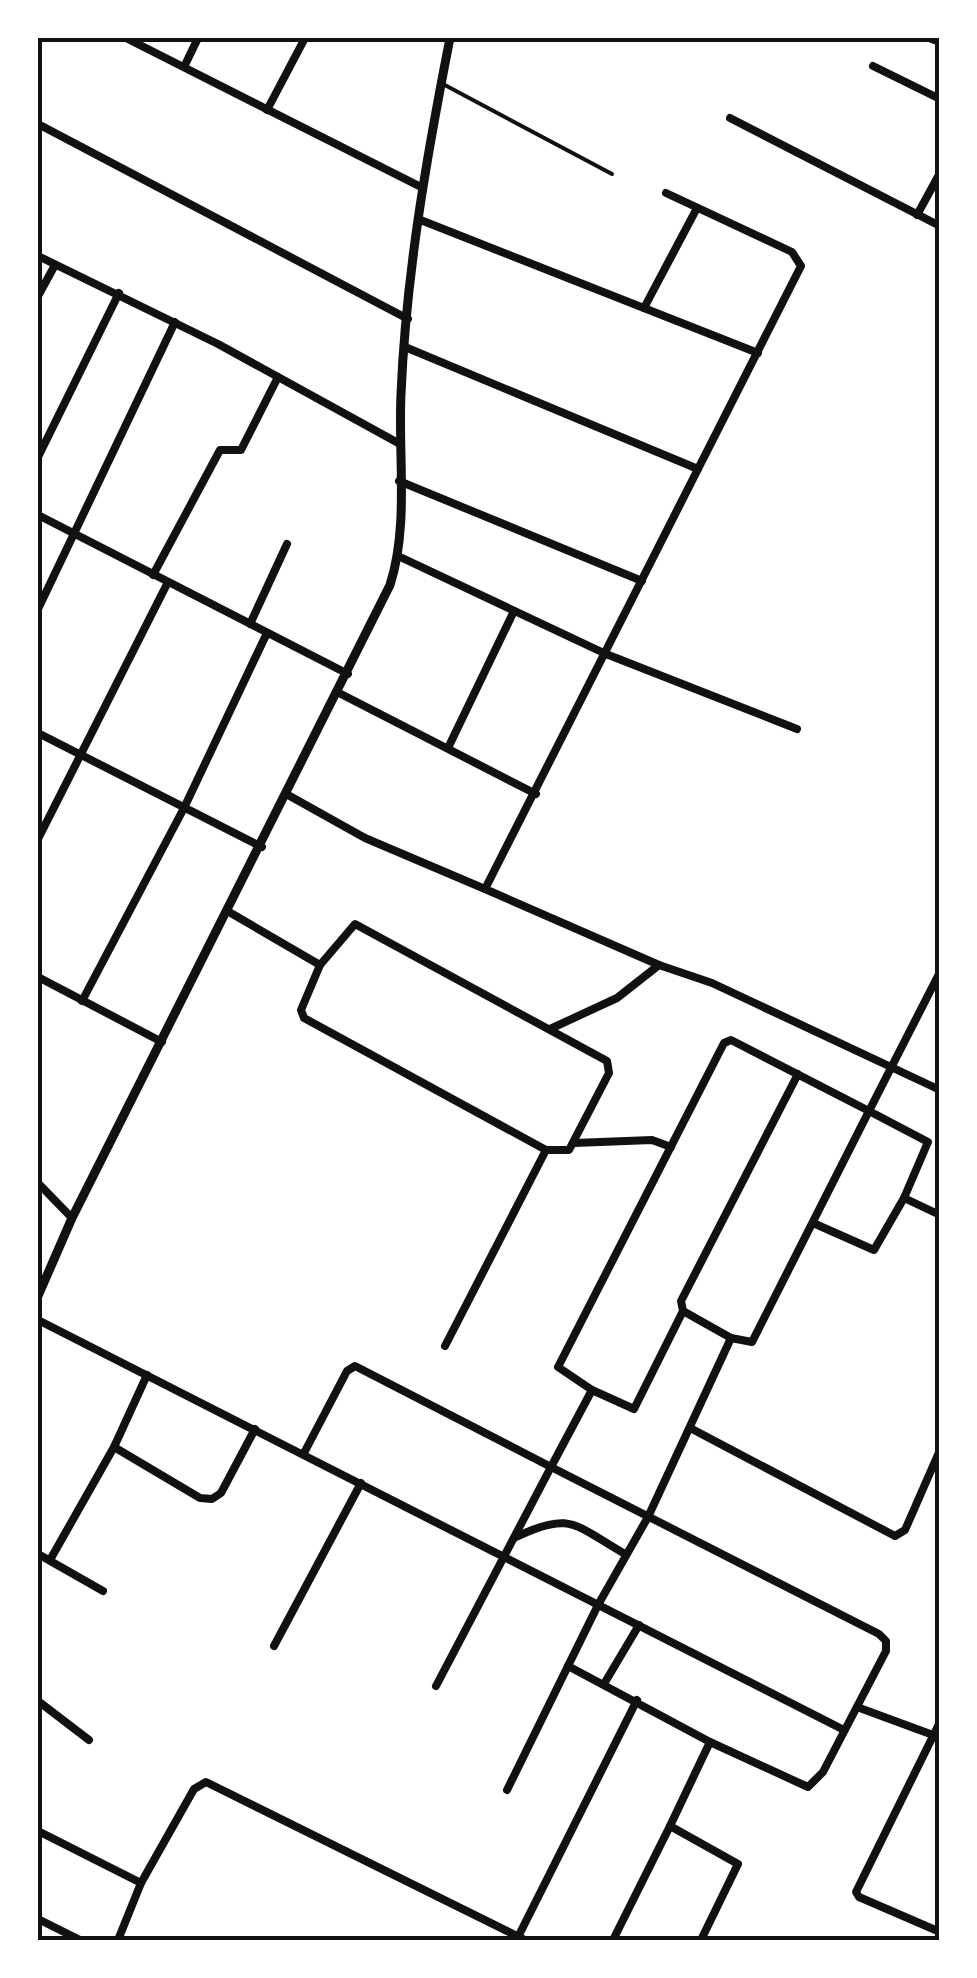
<svg xmlns="http://www.w3.org/2000/svg" width="977" height="1978" font-family="'Exo 2',sans-serif">
  <style>
    .lines { fill: none; stroke-linecap: round; stroke-linejoin: round }
    .service { stroke: #111; stroke-width: 4 }
    .minor { stroke: #111; stroke-width: 8 }
    .tertiary { stroke: #111; stroke-width: 9 }
    .neatline { fill: none; stroke: #111; stroke-width: 4 }
  </style>
  <rect width="100%" height="100%" fill="#fff"/>
  <g class="lines">
    <path class="service" d="M 441,83 L 612,174"/>
    <g class="minor">
      <path d="M 126,38 L 421,187"/>
      <path d="M 929,38 L 940,42"/>
      <path d="M 873,66 L 940,99"/>
      <path d="M 184,67 L 198,38"/>
      <path d="M 267,110 L 305,38"/>
      <path d="M 730,118 L 940,226"/>
      <path d="M 38,124 L 408,319"/>
      <path d="M 917,215 L 940,173"/>
      <path d="M 418,219 L 758,353"/>
      <path d="M 38,256 L 218,344 L 400,444"/>
      <path d="M 38,296 L 55,265"/>
      <path d="M 644,308 L 697,208"/>
      <path d="M 405,347 L 698,469 L 801,266 L 792,252 L 666,193"/>
      <path d="M 38,457 L 119,293"/>
      <path d="M 399,481 L 642,581"/>
      <path d="M 38,515 L 348,674"/>
      <path d="M 398,556 L 606,654 L 797,729"/>
      <path d="M 153,575 L 220,450 L 241,450 L 278,377"/>
      <path d="M 38,609 L 175,322"/>
      <path d="M 250,624 L 287,544"/>
      <path d="M 339,693 L 536,794"/>
      <path d="M 38,733 L 262,847"/>
      <path d="M 448,748 L 514,611"/>
      <path d="M 288,795 L 365,838 L 485,889"/>
      <path d="M 38,839 L 168,582"/>
      <path d="M 229,912 L 320,965"/>
      <path d="M 355,924 L 607,1061 L 609,1073 L 569,1150 L 546,1150 L 304,1018 L 301,1010 L 320,965 Z"/>
      <path d="M 659,965 L 485,889 L 698,469"/>
      <path d="M 38,977 L 162,1042"/>
      <path d="M 82,1001 L 184,808 L 267,633"/>
      <path d="M 550,1029 L 617,998 L 659,965 L 712,983 L 940,1090"/>
      <path d="M 574,1143 L 652,1140 L 671,1147"/>
      <path d="M 38,1183 L 72,1218"/>
      <path d="M 904,1198 L 940,1215"/>
      <path d="M 813,1223 L 874,1250 L 904,1198 L 928,1142 L 869,1111 L 940,972"/>
      <path d="M 683,1311 L 731,1338 L 752,1342 L 869,1111 L 731,1040 L 724,1043 L 558,1367 L 592,1390 L 634,1409 L 683,1311 L 681,1301 L 798,1074"/>
      <path d="M 38,1320 L 844,1730"/>
      <path d="M 445,1346 L 546,1150"/>
      <path d="M 692,1429 L 895,1536 L 905,1530 L 940,1450"/>
      <path d="M 114,1447 L 200,1498 L 212,1499 L 221,1493 L 255,1429"/>
      <path d="M 304,1453 L 347,1371 L 355,1366 L 551,1467 L 436,1686"/>
      <path d="M 514,1538 C 571,1510 574,1525 625,1554"/>
      <path d="M 38,1554 L 103,1591"/>
      <path d="M 50,1560 L 114,1447 L 147,1375"/>
      <path d="M 274,1646 L 361,1483"/>
      <path d="M 568,1666 L 710,1742 L 808,1787 L 823,1772 L 886,1651 L 886,1641 L 879,1634 L 551,1467 L 592,1390"/>
      <path d="M 604,1684 L 639,1625"/>
      <path d="M 38,1701 L 89,1740"/>
      <path d="M 857,1707 L 933,1735"/>
      <path d="M 940,1722 L 856,1892 L 859,1897 L 940,1932"/>
      <path d="M 507,1790 L 598,1605 L 648,1517 L 731,1338"/>
      <path d="M 670,1826 L 710,1742"/>
      <path d="M 38,1831 L 141,1883"/>
      <path d="M 38,1919 L 80,1940"/>
      <path d="M 518,1937 L 637,1700"/>
      <path d="M 118,1940 L 141,1883 L 194,1789 L 206,1782 L 525,1940"/>
      <path d="M 613,1940 L 670,1826 L 738,1864 L 701,1940"/>
    </g>
    <path class="tertiary" d="M 38,1296 L 72,1218 L 390,585 C 409,526 398,456 401,394 C 406,274 427,155 450,38"/>
  </g>
  <rect width="977" height="1978" fill="none" stroke="#ffffff" stroke-width="80"/>
  <rect x="40" y="40" width="897" height="1898" class="neatline"/>
</svg>
